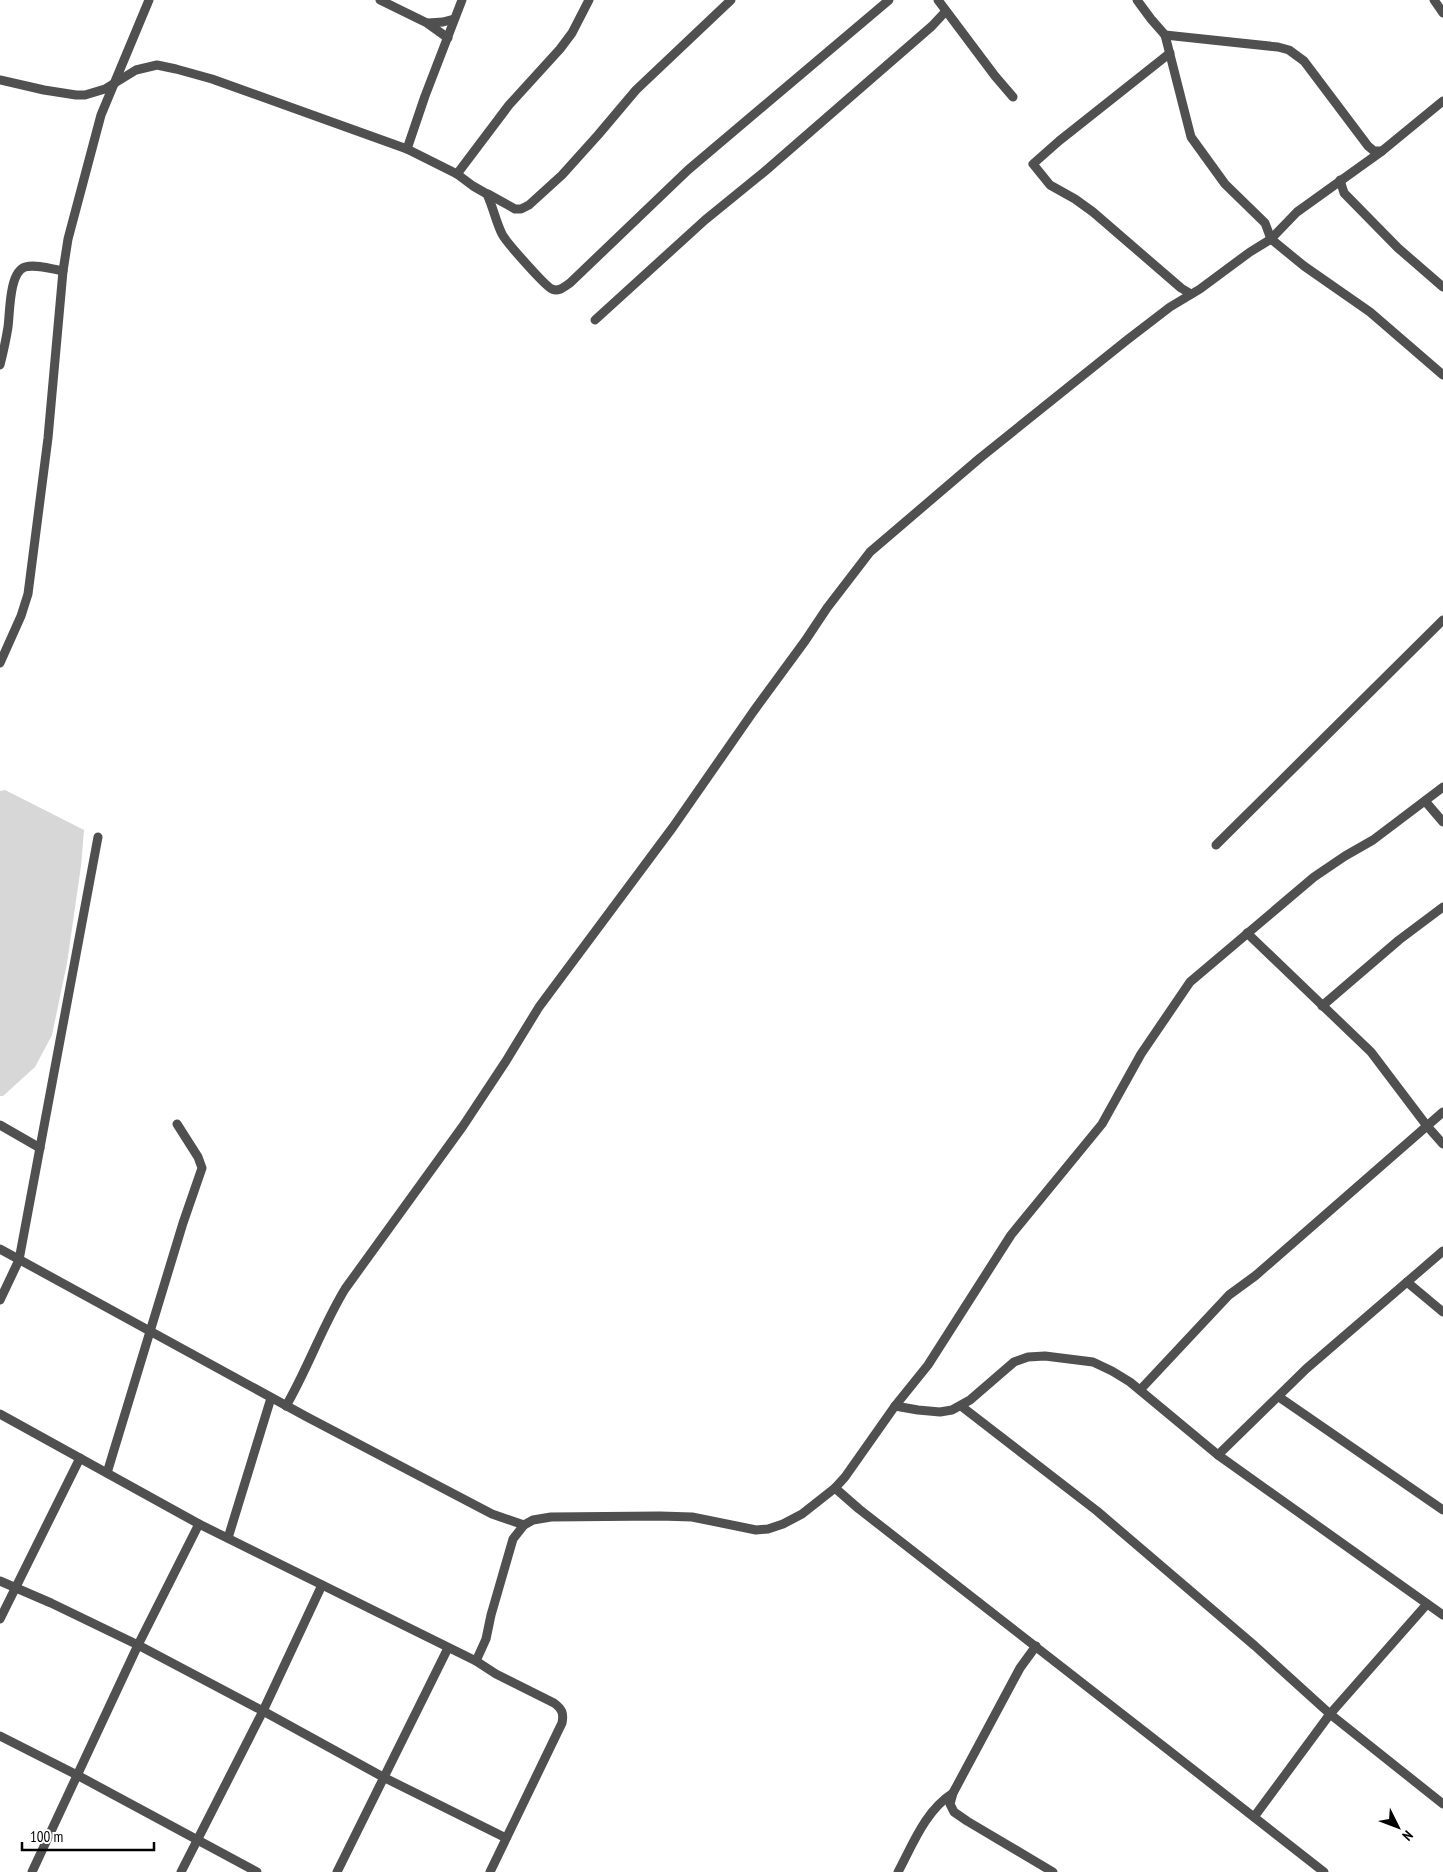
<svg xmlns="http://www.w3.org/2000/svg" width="1443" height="1872" font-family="'PT Sans Narrow',sans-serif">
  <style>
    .green { fill: #d7d7d7 }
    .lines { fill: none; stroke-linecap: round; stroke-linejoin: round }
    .minor { stroke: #505050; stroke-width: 9 }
  </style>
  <rect width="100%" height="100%" fill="#fff"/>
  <path class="green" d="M 5,790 L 84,830 L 81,866 L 67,963 L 52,1035 L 35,1067 L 3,1096 L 0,1096 L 0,791 Z"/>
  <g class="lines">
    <g class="minor">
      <path d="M 380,0 L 427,23 L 448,38"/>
      <path d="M 938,0 L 995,76 L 1013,97"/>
      <path d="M 1137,0 L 1151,19 L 1165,35 L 1191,137 L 1225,184 L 1265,223 L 1271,239 L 1304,266 L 1370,312 L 1443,375"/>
      <path d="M 1434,0 L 1443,13"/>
      <path d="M 428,23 L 443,22 L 454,19"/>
      <path d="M 1165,35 L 1278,47 L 1289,50 L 1304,61 L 1368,146 L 1374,151 L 1382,151"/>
      <path d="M 1170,53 L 1059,141 L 1033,164 L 1050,185 L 1075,199 L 1093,212 L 1181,288 L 1191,294"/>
      <path d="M 0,80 L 44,90 L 76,95 L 85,95 L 105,89 L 136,70 L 157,65 L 176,69 L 212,79 L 407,149 L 457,174 L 473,186 L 487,194 C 493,207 496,222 502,234 C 506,242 546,287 552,289 C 559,292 564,287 570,283 L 688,170 L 889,0"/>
      <path d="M 407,149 L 425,96 L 462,0"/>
      <path d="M 457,174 L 509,105 L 560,49 L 572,33 L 589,0"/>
      <path d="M 1340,180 L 1344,193 L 1398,248 L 1443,287"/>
      <path d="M 488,194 L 515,209 L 521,209 L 529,205 L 562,175 L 598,135 L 636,90 L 731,0"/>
      <path d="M 595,320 L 705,220 L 764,172 L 932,26 L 946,11"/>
      <path d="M 0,365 C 3,353 6,340 8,327 C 10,313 9,272 25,267 C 36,264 52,269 63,271"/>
      <path d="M 0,663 L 21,616 L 28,594 L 48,438 L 63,271 L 68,239 L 101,115 L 149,0"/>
      <path d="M 1425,801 L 1443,822"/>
      <path d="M 1216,845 L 1443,620"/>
      <path d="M 1247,933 L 1371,1052 L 1427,1126 L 1443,1144"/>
      <path d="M 1322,1006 L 1399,940 L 1443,907"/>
      <path d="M 0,1125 L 40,1148"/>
      <path d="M 0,1249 L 307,1417 L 492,1514 L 524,1525"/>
      <path d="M 1407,1282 L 1443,1312"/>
      <path d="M 0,1300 L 19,1260 L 98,837"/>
      <path d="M 1140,1390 L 1229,1295 L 1255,1276 L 1443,1112"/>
      <path d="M 1279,1397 L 1443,1510"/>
      <path d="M 286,1406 C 308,1368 322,1327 345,1289 L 463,1126 L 506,1061 L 539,1007 L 673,827 L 753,712 L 805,641 L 827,608 L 870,552 L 980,458 L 1127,340 L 1170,307 L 1200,289 L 1250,252 L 1271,239 L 1297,212 L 1382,151 L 1443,101"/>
      <path d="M 895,1406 L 918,1410 L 940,1412 L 952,1410 L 970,1400 L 1014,1362 L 1028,1357 L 1045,1356 L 1093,1362 L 1112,1371 L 1130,1382 L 1218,1455 L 1443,1615"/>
      <path d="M 961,1406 L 1097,1511 L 1255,1646 L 1330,1714 L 1443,1804"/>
      <path d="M 0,1414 L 199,1524 L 476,1661 L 486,1639 L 491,1615 L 513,1539 L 524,1525 L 533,1520 L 551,1517 L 660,1516 L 692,1517 L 756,1530 L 768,1529 L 783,1524 L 802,1514 L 835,1488 L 845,1477 L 895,1406 L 928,1365 L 1011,1235 L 1102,1124 L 1141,1054 L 1190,982 L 1314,877 L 1345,856 L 1373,840 L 1443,787"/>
      <path d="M 1218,1455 L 1306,1369 L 1443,1251"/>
      <path d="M 107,1473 L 183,1223 L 202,1168 L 198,1157 L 177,1124"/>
      <path d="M 835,1488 L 859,1509 C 1015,1629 1169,1751 1324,1872"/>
      <path d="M 228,1538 L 271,1398"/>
      <path d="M 0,1581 L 51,1603 L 138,1645 L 263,1711 L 383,1777 L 506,1838"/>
      <path d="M 0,1619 L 80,1458"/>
      <path d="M 1036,1646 L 1020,1668 L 953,1793 L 950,1804 L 954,1812 L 967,1821 L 1053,1872"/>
      <path d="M 476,1661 L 496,1674 L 554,1703 C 562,1709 564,1713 562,1723 L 490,1872"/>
      <path d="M 0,1736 L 77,1775 L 257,1872"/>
      <path d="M 1254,1817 L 1330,1714 L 1427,1604"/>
      <path d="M 32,1872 L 138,1645 L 199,1524"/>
      <path d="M 181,1872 L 263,1711 L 322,1585"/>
      <path d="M 337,1872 L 448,1648"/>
      <path d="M 898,1872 C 913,1844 925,1811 953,1793"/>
    </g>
  </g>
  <g transform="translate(1398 1827) rotate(132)" stroke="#ffffff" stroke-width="4" paint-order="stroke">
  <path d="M0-4L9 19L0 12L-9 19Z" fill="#000000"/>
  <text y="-8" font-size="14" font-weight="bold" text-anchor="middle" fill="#000000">N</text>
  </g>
  <path d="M22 1842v8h132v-8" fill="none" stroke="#000000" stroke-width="2.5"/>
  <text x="30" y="1842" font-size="15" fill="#000000" stroke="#ffffff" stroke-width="4" paint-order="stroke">100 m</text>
</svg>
